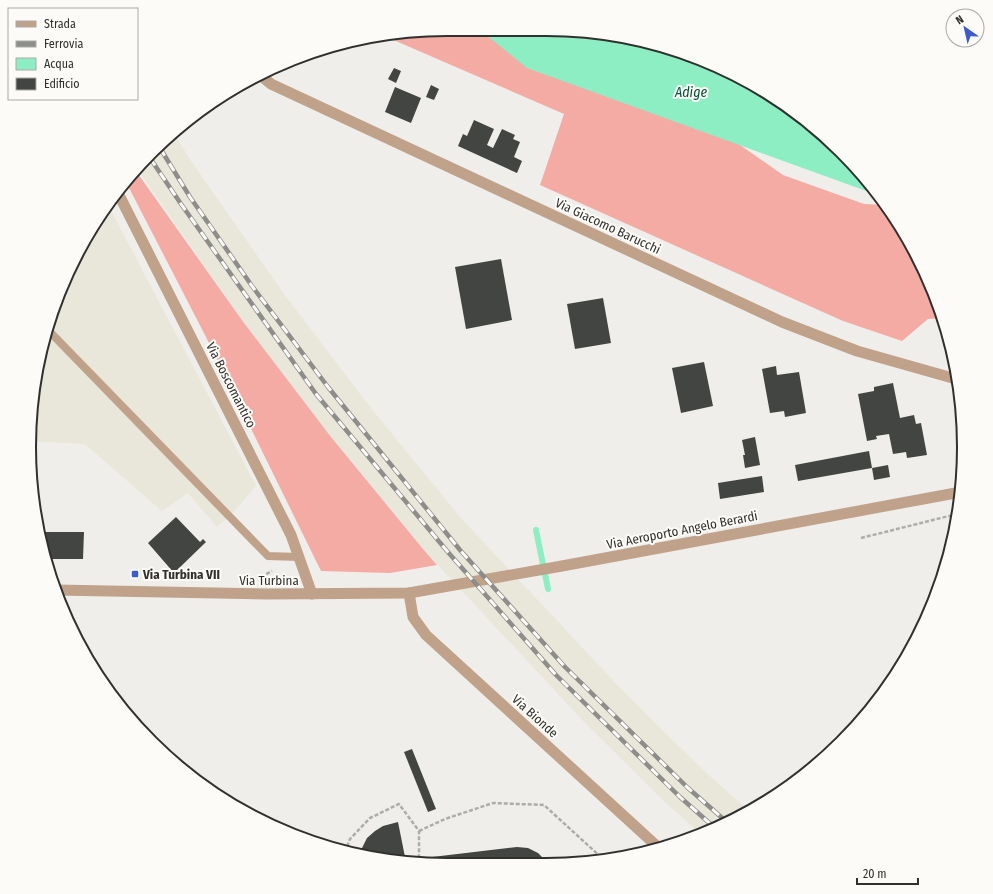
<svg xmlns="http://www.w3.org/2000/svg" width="993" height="894" font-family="'Fira Sans Condensed',sans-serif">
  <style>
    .built { fill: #e9e6da }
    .forest { fill: #f4aba4 }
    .water { fill: #8dedc3 }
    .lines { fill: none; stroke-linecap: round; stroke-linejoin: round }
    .stream { stroke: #8dedc3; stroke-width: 6 }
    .building { fill: #434542 }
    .path { stroke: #adaca9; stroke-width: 2.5; stroke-dasharray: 4 2; stroke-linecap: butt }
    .service { stroke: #c0a28a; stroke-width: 8 }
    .minor { stroke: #c0a28a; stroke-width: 11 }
    .tertiary { stroke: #c0a28a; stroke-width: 11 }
    .rail-casing { stroke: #8d8d8a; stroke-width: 4.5 }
    .rail { stroke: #fcfbf7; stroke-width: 3; stroke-dasharray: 9; stroke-linecap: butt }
    .poi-dot { fill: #3d5bcd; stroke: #fcfbf7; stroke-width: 1.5 }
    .labels { text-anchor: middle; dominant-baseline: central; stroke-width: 4; stroke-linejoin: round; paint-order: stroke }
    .street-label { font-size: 13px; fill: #30302e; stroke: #fcfbf7 }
    .poi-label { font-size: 13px; font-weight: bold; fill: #30302e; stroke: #fcfbf7; text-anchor: start }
    .water-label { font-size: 14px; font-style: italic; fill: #005238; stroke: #fcfbf7 }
    .rim { fill: none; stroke: #30302e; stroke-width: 2 }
  </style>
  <rect width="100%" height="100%" fill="#efeeea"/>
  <g class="built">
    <path d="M 174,134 L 191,161 L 284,294 L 370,407 L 460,517 L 621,689 L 700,767 L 749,811 L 731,822 L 700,833 L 666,803 L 586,724 L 423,549 L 331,437 L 244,323 L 138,170 Z"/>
    <path d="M 108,205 L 256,486 L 229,517 L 217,527 L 188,493 L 162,511 L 85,444 L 30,441 L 37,365 L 72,262 Z"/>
  </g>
  <g class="forest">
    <path d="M 447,29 L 514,32 L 694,113 L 783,175 L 864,204 L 885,205 L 921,262 L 942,318 L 928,319 L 902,341 L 843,321 L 540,185 L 564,114 L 382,35 Z"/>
    <path d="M 136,171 L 244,323 L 331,437 L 423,549 L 437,565 L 390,573 L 321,571 L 206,337 L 126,182 Z"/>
  </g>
  <path class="water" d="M 480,30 L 627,37 L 706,61 L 755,85 L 822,133 L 880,196 L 527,68 Z"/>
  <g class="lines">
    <path class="stream" d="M 536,530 L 548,589"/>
  </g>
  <g class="building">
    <path d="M 394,68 L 401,71 L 396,83 L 388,79 Z"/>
    <path d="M 431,85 L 439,89 L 434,100 L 426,97 Z"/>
    <path d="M 395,87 L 421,98 L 411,123 L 385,112 Z"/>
    <path d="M 474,120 L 494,129 L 487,145 L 493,148 L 502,129 L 515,135 L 513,139 L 520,142 L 514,157 L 522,161 L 517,173 L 458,146 L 463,134 L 467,136 Z"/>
    <path d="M 501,259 L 512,320 L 466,329 L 455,267 Z"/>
    <path d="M 603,298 L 611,343 L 575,349 L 567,304 Z"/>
    <path d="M 704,362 L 713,406 L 681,413 L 672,368 Z"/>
    <path d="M 776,366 L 777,375 L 799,372 L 806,413 L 785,417 L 784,411 L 770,413 L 762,369 Z"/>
    <path d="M 893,383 L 900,418 L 914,415 L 916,424 L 921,423 L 927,455 L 907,458 L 906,452 L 893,454 L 889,434 L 876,436 L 877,439 L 867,441 L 858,394 L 874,391 L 874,387 Z"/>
    <path d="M 755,437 L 760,465 L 745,468 L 743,455 L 745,455 L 742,440 Z"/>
    <path d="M 869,451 L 872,468 L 798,481 L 795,465 Z"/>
    <path d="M 888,465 L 890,477 L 874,480 L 872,468 Z"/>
    <path d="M 762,476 L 764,492 L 720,499 L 718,483 Z"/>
    <path d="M 176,517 L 200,542 L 203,539 L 206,542 L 174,573 L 148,543 Z"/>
    <path d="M 40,532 L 84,532 L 83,559 L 45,559 Z"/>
    <path d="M 412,749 L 436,809 L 428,812 L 404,752 Z"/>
    <path d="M 398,822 L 406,862 L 359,854 L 367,838 L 375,831 L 383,826 Z"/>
    <path d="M 517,847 L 528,848 L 538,853 L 549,864 L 433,864 L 432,857 Z"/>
  </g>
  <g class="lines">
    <g class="path">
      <path d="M 861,538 L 957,514"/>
      <path d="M 261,577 L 272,571"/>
      <path d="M 419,831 L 445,819 L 493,803 L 544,805 L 603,859"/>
      <path d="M 345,852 L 350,839 L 370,818 L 399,804 L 419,831 L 419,864"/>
    </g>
    <path class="service" d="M 49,331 L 268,556 L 299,557"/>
    <g class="minor">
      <path d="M 259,74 L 271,84 L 782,322 L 857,351 L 956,379"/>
      <path d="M 117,191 L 291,535 L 312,594"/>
    </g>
    <g class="tertiary">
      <path d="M 56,590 L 268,594 L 409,593 L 562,566 L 961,492"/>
      <path d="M 409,593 L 413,617 L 426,635 L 660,849"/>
    </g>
    <defs>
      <g id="rail">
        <path d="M 160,148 L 190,197 L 252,286 L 328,387 L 460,550 L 565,667 L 688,788 L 728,823"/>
        <path d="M 150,158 L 181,204 L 316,394 L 447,551 L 556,675 L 680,797 L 715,828"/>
      </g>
    </defs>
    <use href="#rail" class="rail-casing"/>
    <use href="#rail" class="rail"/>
  </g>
  <rect class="poi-dot" x="131" y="570" width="8" height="8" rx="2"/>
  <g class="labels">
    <g class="street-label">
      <text transform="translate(608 226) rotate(25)">Via Giacomo Barucchi</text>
      <text transform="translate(231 385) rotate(63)">Via Boscomantico</text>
      <text transform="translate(682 530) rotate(-11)">Via Aeroporto Angelo Berardi</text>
      <text x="269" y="580">Via Turbina</text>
      <text transform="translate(535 716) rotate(42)">Via Bionde</text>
    </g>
    <g class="poi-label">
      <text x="143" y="574">Via Turbina VII</text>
    </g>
    <g class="water-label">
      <text x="691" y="92">Adige</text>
    </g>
  </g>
  <path d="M0 0H993V894H0ZM447 36H546A411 411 0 0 1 957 447V447A411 411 0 0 1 546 858H447A411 411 0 0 1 36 447V447A411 411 0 0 1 447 36Z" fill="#fcfbf7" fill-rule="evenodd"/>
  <path class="rim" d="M447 36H546A411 411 0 0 1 957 447V447A411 411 0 0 1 546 858H447A411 411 0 0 1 36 447V447A411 411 0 0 1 447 36Z"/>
  <rect x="8" y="8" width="130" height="92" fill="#fcfbf7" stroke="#aaaaa7"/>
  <rect x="16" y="21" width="20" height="6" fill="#c0a28a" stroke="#aaaaa7"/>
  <text x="44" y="28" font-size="12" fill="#30302e">Strada</text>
  <rect x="16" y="41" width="20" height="6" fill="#8d8d8a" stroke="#aaaaa7"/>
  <text x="44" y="48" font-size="12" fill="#30302e">Ferrovia</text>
  <rect x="16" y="58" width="20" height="12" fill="#8dedc3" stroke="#aaaaa7"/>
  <text x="44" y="68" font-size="12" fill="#30302e">Acqua</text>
  <rect x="16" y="78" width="20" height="12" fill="#434542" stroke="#aaaaa7"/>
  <text x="44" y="88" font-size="12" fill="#30302e">Edificio</text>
  <g transform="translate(965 28) rotate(326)"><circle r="19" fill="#fcfbf7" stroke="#aaaaa7"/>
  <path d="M0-3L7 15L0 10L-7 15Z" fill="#3d5bcd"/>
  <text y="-6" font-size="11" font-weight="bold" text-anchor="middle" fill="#30302e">N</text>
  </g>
  <path d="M857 878v6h61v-6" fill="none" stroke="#30302e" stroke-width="2"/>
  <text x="863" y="878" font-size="12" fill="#30302e" stroke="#fcfbf7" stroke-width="3" paint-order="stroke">20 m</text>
</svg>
